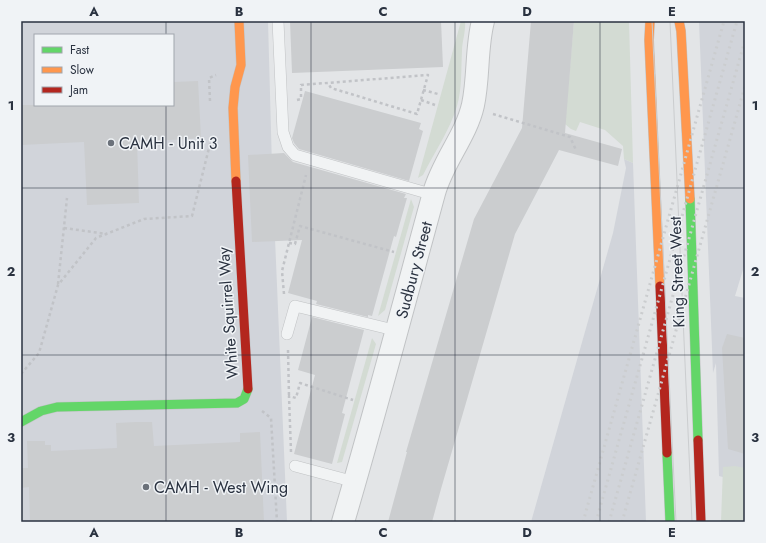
<svg xmlns="http://www.w3.org/2000/svg" width="766" height="543" font-family="Jost,sans-serif">
  <style>
    .built { fill: #d1d4da; fill-rule: evenodd }
    .green { fill: #d3dbd3 }
    .building { fill: #cbcdcf }
    .lines { fill: none; stroke-linecap: round; stroke-linejoin: round }
    .lane-casing { stroke: #c1c3c5; stroke-width: 12 }
    .street-casing { stroke: #c1c3c5; stroke-width: 24 }
    .fast-casing { stroke: #c1c3c5; stroke-width: 10 }
    .slow-casing { stroke: #c1c3c5; stroke-width: 10 }
    .jam-casing { stroke: #c1c3c5; stroke-width: 10 }
    .path { stroke: #c1c3c7; stroke-width: 2.5; stroke-dasharray: 3 3; stroke-linecap: butt }
    .lane { stroke: #f1f3f4; stroke-width: 11 }
    .street { stroke: #f1f3f4; stroke-width: 22 }
    .fast { stroke: #63d668; stroke-width: 9 }
    .slow { stroke: #ff974d; stroke-width: 9 }
    .jam { stroke: #b3261e; stroke-width: 9 }
    .tram { stroke: #cbcdcf; stroke-width: 1 }
    .rail { stroke: #cbcdcf; stroke-width: 3; stroke-dasharray: 2 4; stroke-linecap: butt }
    .grid { fill: none; stroke: #2a3240; stroke-width: 1; stroke-opacity: 0.55 }
    .poi-dot { fill: #6b717a; stroke: #f0f3f6; stroke-width: 1.5 }
    .labels { text-anchor: middle; dominant-baseline: central; stroke-width: 3; stroke-linejoin: round; paint-order: stroke }
    .poi-label { font-size: 16px; fill: #2a3240; stroke: #f0f3f6; text-anchor: start }
    .street-label { font-size: 16px; fill: #2a3240; stroke: #f0f3f6 }
    .neatline { fill: none; stroke: #2a3240; stroke-width: 1.5 }
    .grid-label { font-size: 13px; text-anchor: middle; font-weight: bold; fill: #2a3240 }
  </style>
  <rect width="100%" height="100%" fill="#e3e5e7"/>
  <g class="built">
    <path d="M 21,21 L 268,21 L 272,167 L 287,522 L 21,522 ZM 35,35 L 173,35 L 173,105 L 35,105 Z"/>
    <path d="M 699,21 L 745,21 L 745,263 L 735,296 L 745,298 L 745,483 L 719,476 L 716,363 L 713,373 Z"/>
    <path d="M 624,159 L 633,163 L 646,522 L 531,522 L 613,233 L 626,168 Z"/>
  </g>
  <g class="green">
    <path d="M 461,21 L 465,21 C 466,31 462,42 462,51 C 461,69 462,89 457,106 C 450,130 434,153 423,175 L 418,178 Z"/>
    <path d="M 574,21 L 629,21 L 633,163 L 624,159 L 623,146 L 605,130 L 580,122 L 576,131 L 571,129 L 565,124 Z"/>
    <path d="M 411,199 L 414,207 L 385,310 L 378,316 Z"/>
    <path d="M 372,338 L 376,344 L 342,462 L 337,463 Z"/>
    <path d="M 735,466 L 745,468 L 745,522 L 721,522 L 723,467 Z"/>
  </g>
  <g class="building">
    <path d="M 290,21 L 441,21 L 443,67 L 292,73 Z"/>
    <path d="M 531,21 L 574,21 L 565,133 L 622,149 L 618,166 L 559,150 L 515,234 L 441,489 L 432,522 L 388,522 L 407,452 L 406,452 L 474,219 L 522,128 Z"/>
    <path d="M 198,81 L 201,138 L 137,142 L 139,203 L 87,205 L 84,142 L 21,145 L 21,105 L 173,105 L 173,82 Z"/>
    <path d="M 305,91 L 421,123 L 419,129 L 423,131 L 409,181 L 299,149 L 294,143 L 292,138 Z"/>
    <path d="M 284,153 L 293,162 L 406,194 L 404,198 L 407,198 L 396,237 L 394,236 L 372,316 L 368,315 L 368,317 L 316,304 L 317,301 L 288,293 L 302,240 L 252,242 L 248,155 Z"/>
    <path d="M 312,317 L 364,330 L 342,413 L 345,414 L 332,464 L 294,454 L 315,375 L 298,370 Z"/>
    <path d="M 727,334 L 745,338 L 745,454 L 728,449 L 722,348 Z"/>
    <path d="M 136,422 L 152,422 L 154,446 L 240,442 L 240,433 L 260,432 L 264,522 L 30,522 L 29,487 L 21,488 L 21,468 L 28,468 L 27,441 L 45,441 L 45,445 L 51,445 L 51,451 L 117,448 L 116,423 Z"/>
  </g>
  <g class="lines">
    <defs>
      <g id="lane">
        <path d="M 278,21 L 283,132 L 288,147 L 295,155 L 434,195"/>
        <path d="M 287,334 L 295,306 L 398,331"/>
        <path d="M 295,466 L 355,482"/>
      </g>
      <path id="street" d="M 343,522 C 375,413 404,303 434,193 C 443,161 466,136 473,105 C 479,77 476,48 483,21"/>
      <g id="fast">
        <path d="M 690,199 L 698,440"/>
        <path d="M 21,422 L 41,411 L 57,407 L 237,403 L 244,399 L 248,389"/>
        <path d="M 667,453 L 670,522"/>
      </g>
      <g id="slow">
        <path d="M 650,21 L 649,40 L 660,286"/>
        <path d="M 679,21 L 681,31 L 690,199"/>
        <path d="M 236,181 L 233,108 L 235,87 L 241,65 L 239,21"/>
      </g>
      <g id="jam">
        <path d="M 236,181 L 248,389"/>
        <path d="M 660,286 L 667,453"/>
        <path d="M 698,440 L 701,522"/>
      </g>
    </defs>
    <use href="#lane" class="lane-casing"/>
    <use href="#street" class="street-casing"/>
    <use href="#fast" class="fast-casing"/>
    <use href="#slow" class="slow-casing"/>
    <use href="#jam" class="jam-casing"/>
    <g class="path">
      <path d="M 423,90 L 438,94"/>
      <path d="M 297,100 L 301,99 L 301,85 L 428,75 L 417,114 L 331,88 L 328,83"/>
      <path d="M 421,100 L 435,105"/>
      <path d="M 210,101 L 209,78 L 216,75"/>
      <path d="M 493,114 L 570,137 L 576,150"/>
      <path d="M 64,228 L 107,234"/>
      <path d="M 289,243 L 295,244 L 300,226 L 394,252"/>
      <path d="M 58,284 L 67,198"/>
      <path d="M 284,294 L 282,271 L 306,175"/>
      <path d="M 288,350 L 289,396"/>
      <path d="M 21,374 L 39,353 L 58,285 L 96,238 L 144,219 L 192,216 L 212,136"/>
      <path d="M 262,411 L 271,418 L 277,522"/>
      <path d="M 291,452 L 289,396 L 296,398 L 300,383 L 353,400"/>
    </g>
    <use href="#lane" class="lane"/>
    <use href="#street" class="street"/>
    <use href="#fast" class="fast"/>
    <use href="#slow" class="slow"/>
    <use href="#jam" class="jam"/>
    <g class="tram">
      <path d="M 652,21 L 676,522"/>
      <path d="M 670,21 L 692,522"/>
    </g>
    <g class="rail">
      <path d="M 583,522 L 724,21"/>
      <path d="M 596,522 L 737,21"/>
      <path d="M 609,522 L 745,40"/>
      <path d="M 622,522 L 745,86"/>
    </g>
  </g>
  <path class="grid" d="M 166,21 L 166,35M 311,21 L 311,522M 455,21 L 455,522M 600,21 L 600,522M 166,105 L 166,522M 21,188 L 745,188M 21,355 L 745,355"/>
  <g class="poi-dot">
    <circle cx="111" cy="143" r="4"/>
    <circle cx="146" cy="487" r="4"/>
  </g>
  <g class="labels">
    <g class="poi-label">
      <text x="119" y="143">CAMH - Unit 3</text>
      <text x="154" y="487">CAMH - West Wing</text>
    </g>
    <g class="street-label">
      <text transform="translate(414 270) rotate(-75)">Sudbury Street</text>
      <text transform="translate(677 272) rotate(-92)">King Street West</text>
      <text transform="translate(228 313) rotate(-94)">White Squirrel Way</text>
    </g>
  </g>
  <rect width="766" height="543" fill="none" stroke="#f0f3f6" stroke-width="44"/>
  <rect x="34" y="34" width="140" height="72" fill="#f0f3f6" stroke="#a1a6ad"/>
  <rect x="42" y="47" width="20" height="6" fill="#63d668" stroke="#a1a6ad"/>
  <text x="70" y="54" font-size="12" fill="#2a3240">Fast</text>
  <rect x="42" y="67" width="20" height="6" fill="#ff974d" stroke="#a1a6ad"/>
  <text x="70" y="74" font-size="12" fill="#2a3240">Slow</text>
  <rect x="42" y="87" width="20" height="6" fill="#b3261e" stroke="#a1a6ad"/>
  <text x="70" y="94" font-size="12" fill="#2a3240">Jam</text>
  <rect x="22" y="22" width="722" height="499" class="neatline"/>
  <g class="grid-label">
    <text x="94" y="16">A</text>
    <text x="239" y="16">B</text>
    <text x="383" y="16">C</text>
    <text x="527" y="16">D</text>
    <text x="672" y="16">E</text>
    <text x="11" y="110">1</text>
    <text x="755" y="110">1</text>
    <text x="11" y="276">2</text>
    <text x="755" y="276">2</text>
    <text x="11" y="442">3</text>
    <text x="755" y="442">3</text>
    <text x="94" y="537">A</text>
    <text x="239" y="537">B</text>
    <text x="383" y="537">C</text>
    <text x="527" y="537">D</text>
    <text x="672" y="537">E</text>
  </g>
</svg>
